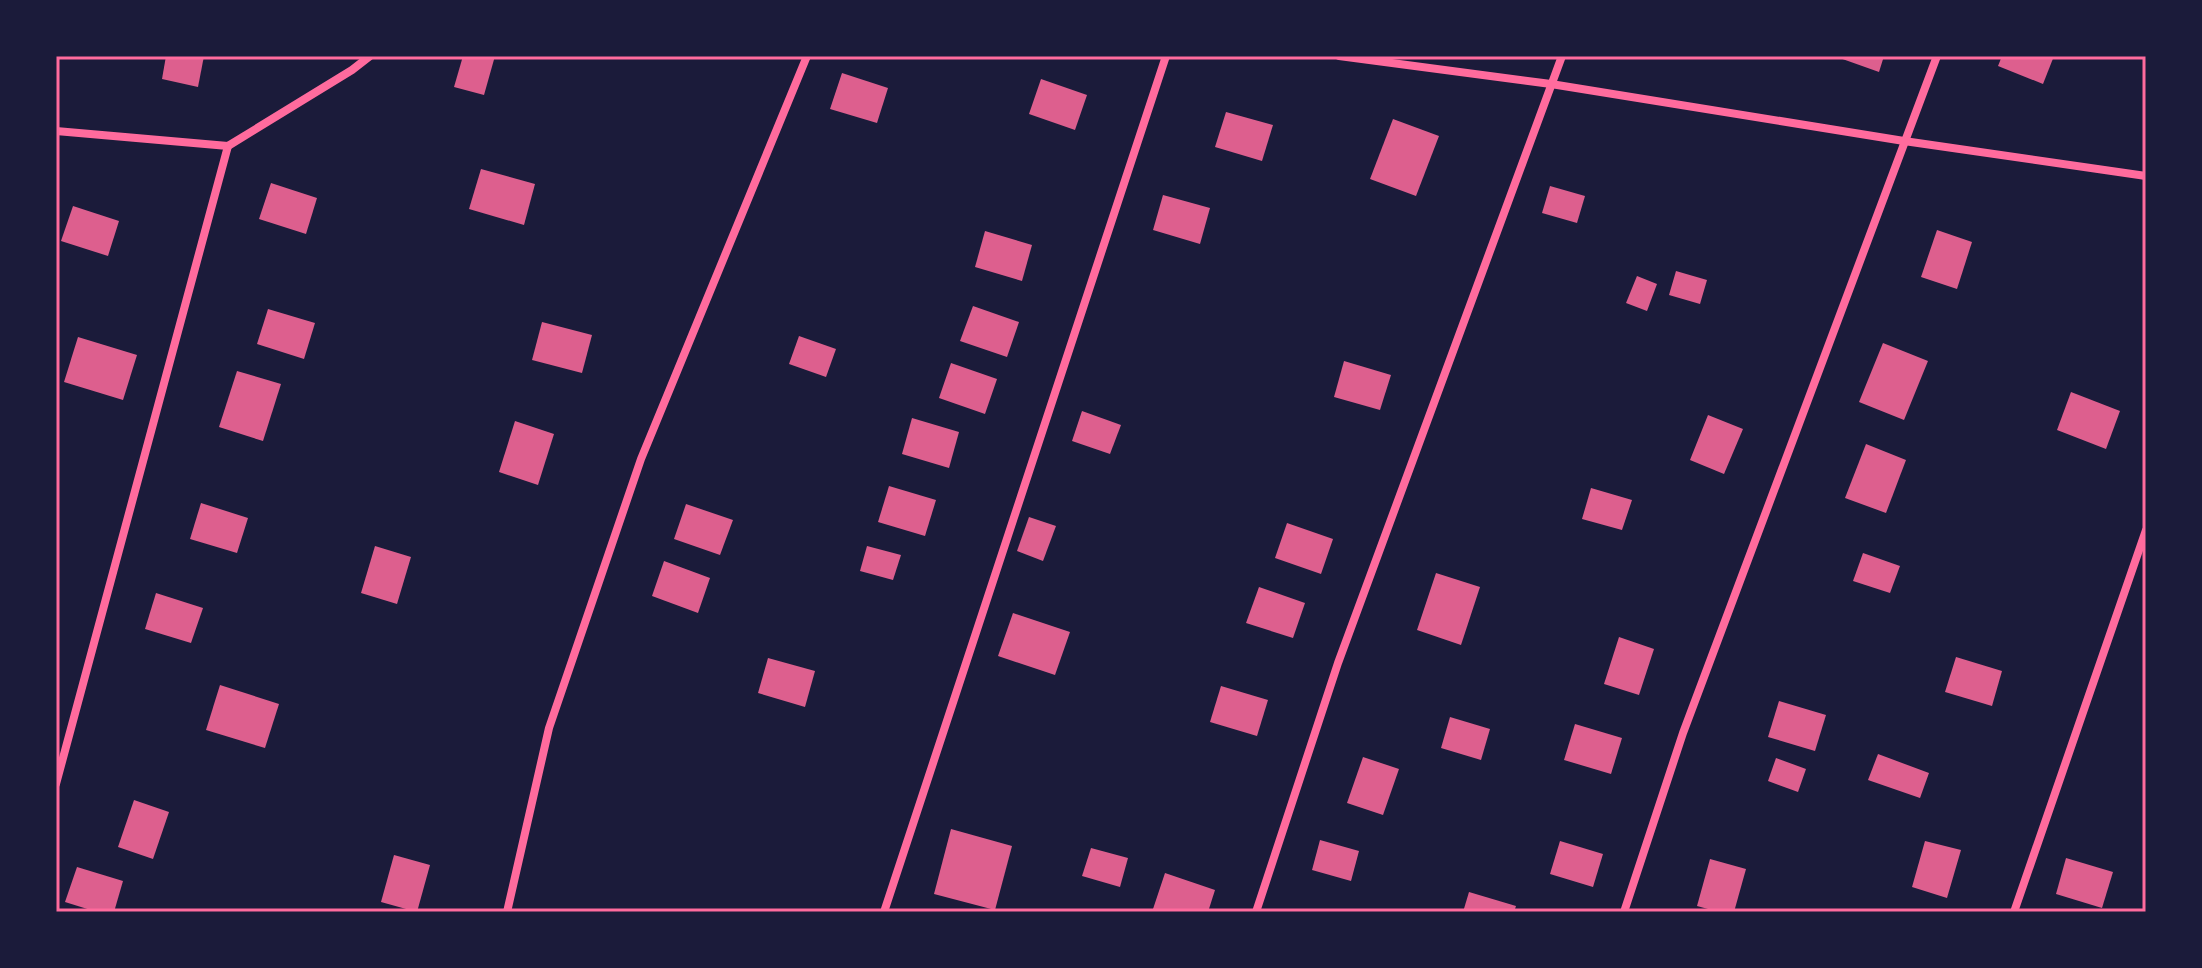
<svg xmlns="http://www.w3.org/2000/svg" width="2202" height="968" font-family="Helvetica,sans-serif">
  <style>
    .building { fill: #dd5f8e }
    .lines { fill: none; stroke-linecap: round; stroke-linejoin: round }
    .minor { stroke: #ff6b9d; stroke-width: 8 }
    .neatline { fill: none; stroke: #ff6b9d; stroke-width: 3 }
  </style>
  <rect width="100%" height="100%" fill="#1b1b3a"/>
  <g class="building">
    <path d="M 166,56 L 204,56 L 198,87 L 162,79 Z"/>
    <path d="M 463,56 L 495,56 L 484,95 L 454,87 Z"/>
    <path d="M 1834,56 L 1884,56 L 1879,72 Z"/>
    <path d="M 2002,56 L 2054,56 L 2043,84 L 1998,66 Z"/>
    <path d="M 842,73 L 888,88 L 877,123 L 830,109 Z"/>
    <path d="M 1041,79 L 1087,95 L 1075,130 L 1029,114 Z"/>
    <path d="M 1226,112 L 1273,125 L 1262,161 L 1215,147 Z"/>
    <path d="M 1393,119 L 1439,136 L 1416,196 L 1370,179 Z"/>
    <path d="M 481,169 L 535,184 L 524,225 L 469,209 Z"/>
    <path d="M 271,183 L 317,198 L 306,234 L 259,219 Z"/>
    <path d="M 1550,186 L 1585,196 L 1577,223 L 1542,213 Z"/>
    <path d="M 1163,195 L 1210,208 L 1200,244 L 1153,230 Z"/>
    <path d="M 73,206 L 119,221 L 108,256 L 61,241 Z"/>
    <path d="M 1937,230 L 1972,242 L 1957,289 L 1921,277 Z"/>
    <path d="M 985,231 L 1032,245 L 1022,281 L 975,267 Z"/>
    <path d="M 1676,271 L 1707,280 L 1700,304 L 1669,295 Z"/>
    <path d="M 1637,276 L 1657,284 L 1647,311 L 1626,303 Z"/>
    <path d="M 973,306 L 1019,322 L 1007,357 L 960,341 Z"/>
    <path d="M 268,309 L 315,323 L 304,359 L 257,344 Z"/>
    <path d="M 542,322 L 592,335 L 582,373 L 532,360 Z"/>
    <path d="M 799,336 L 836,349 L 826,377 L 789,364 Z"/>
    <path d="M 78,337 L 137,355 L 123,400 L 64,382 Z"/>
    <path d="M 1883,343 L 1928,361 L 1904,420 L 1859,402 Z"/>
    <path d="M 1344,361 L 1391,375 L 1380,410 L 1334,397 Z"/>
    <path d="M 951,363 L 997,379 L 985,414 L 939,398 Z"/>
    <path d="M 237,371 L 281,384 L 263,441 L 219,427 Z"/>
    <path d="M 2071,392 L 2120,411 L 2106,449 L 2057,430 Z"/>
    <path d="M 1082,411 L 1121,425 L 1110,454 L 1072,441 Z"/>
    <path d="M 1708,415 L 1743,429 L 1724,474 L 1690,460 Z"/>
    <path d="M 912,418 L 959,432 L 949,468 L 902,454 Z"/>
    <path d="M 515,421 L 554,434 L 538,485 L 499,472 Z"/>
    <path d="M 1866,444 L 1906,460 L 1886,513 L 1845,498 Z"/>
    <path d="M 889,486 L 936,500 L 925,536 L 878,522 Z"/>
    <path d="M 1591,488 L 1632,500 L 1622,530 L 1582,519 Z"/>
    <path d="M 201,503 L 248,518 L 237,553 L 190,539 Z"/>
    <path d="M 686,504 L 733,520 L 720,555 L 674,539 Z"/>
    <path d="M 1029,517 L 1056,526 L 1043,561 L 1017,551 Z"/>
    <path d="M 1287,523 L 1333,539 L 1321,574 L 1275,558 Z"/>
    <path d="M 375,546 L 411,557 L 397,604 L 361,593 Z"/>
    <path d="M 867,546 L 901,555 L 893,580 L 860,571 Z"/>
    <path d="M 1863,553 L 1900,566 L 1890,593 L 1853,581 Z"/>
    <path d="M 664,561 L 710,578 L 698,613 L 652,596 Z"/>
    <path d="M 1436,573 L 1480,587 L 1461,645 L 1417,630 Z"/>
    <path d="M 1259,587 L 1305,603 L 1293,638 L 1246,623 Z"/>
    <path d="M 156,593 L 203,608 L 191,643 L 145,629 Z"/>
    <path d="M 1013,613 L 1070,632 L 1055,675 L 998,656 Z"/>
    <path d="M 1619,637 L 1654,649 L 1639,695 L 1604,684 Z"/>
    <path d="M 1956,657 L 2002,671 L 1992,706 L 1945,692 Z"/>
    <path d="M 768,658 L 815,671 L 805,707 L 758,693 Z"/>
    <path d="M 220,685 L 279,704 L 265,748 L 206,730 Z"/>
    <path d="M 1221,686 L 1268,700 L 1257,736 L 1210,722 Z"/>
    <path d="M 1779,701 L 1826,715 L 1815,751 L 1768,737 Z"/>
    <path d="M 1450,717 L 1490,729 L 1481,760 L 1441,748 Z"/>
    <path d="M 1575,724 L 1622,738 L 1611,774 L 1564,760 Z"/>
    <path d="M 1878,754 L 1929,773 L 1920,798 L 1868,780 Z"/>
    <path d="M 1363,757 L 1399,769 L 1383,815 L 1347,803 Z"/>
    <path d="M 1776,758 L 1806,769 L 1798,792 L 1768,781 Z"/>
    <path d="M 134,800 L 169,812 L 153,859 L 118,847 Z"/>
    <path d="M 951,829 L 1012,846 L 995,910 L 934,894 Z"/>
    <path d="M 1320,840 L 1359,851 L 1351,881 L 1312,870 Z"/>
    <path d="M 1560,841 L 1603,854 L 1593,887 L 1550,874 Z"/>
    <path d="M 1925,841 L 1961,850 L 1947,898 L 1912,887 Z"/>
    <path d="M 1091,848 L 1128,858 L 1120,887 L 1082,876 Z"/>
    <path d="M 394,855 L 430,865 L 417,912 L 381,902 Z"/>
    <path d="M 2066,858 L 2113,872 L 2102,908 L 2056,894 Z"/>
    <path d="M 1710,859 L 1746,869 L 1734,912 L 1719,912 L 1697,906 Z"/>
    <path d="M 77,867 L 123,881 L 114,912 L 97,912 L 65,902 Z"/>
    <path d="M 1165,873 L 1215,890 L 1208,912 L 1152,912 Z"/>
    <path d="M 1469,892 L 1516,906 L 1514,912 L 1463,912 Z"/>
  </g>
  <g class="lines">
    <g class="minor">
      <path d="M 1339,56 L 1551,84 L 1904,141 L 2146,176"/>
      <path d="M 56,131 L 228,146 L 352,70 L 370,56"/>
      <path d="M 56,784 L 228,146"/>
      <path d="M 507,912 L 549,728 L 641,459 L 807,56"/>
      <path d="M 884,912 L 1166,56"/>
      <path d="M 1256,912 L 1338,663 L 1562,56"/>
      <path d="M 1624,912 L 1683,733 L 1937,56"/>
      <path d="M 2014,912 L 2146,530"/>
    </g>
  </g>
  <rect width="2202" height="968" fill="none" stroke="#1b1b3a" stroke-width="116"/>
  <rect x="58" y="58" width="2086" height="852" class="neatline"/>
</svg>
